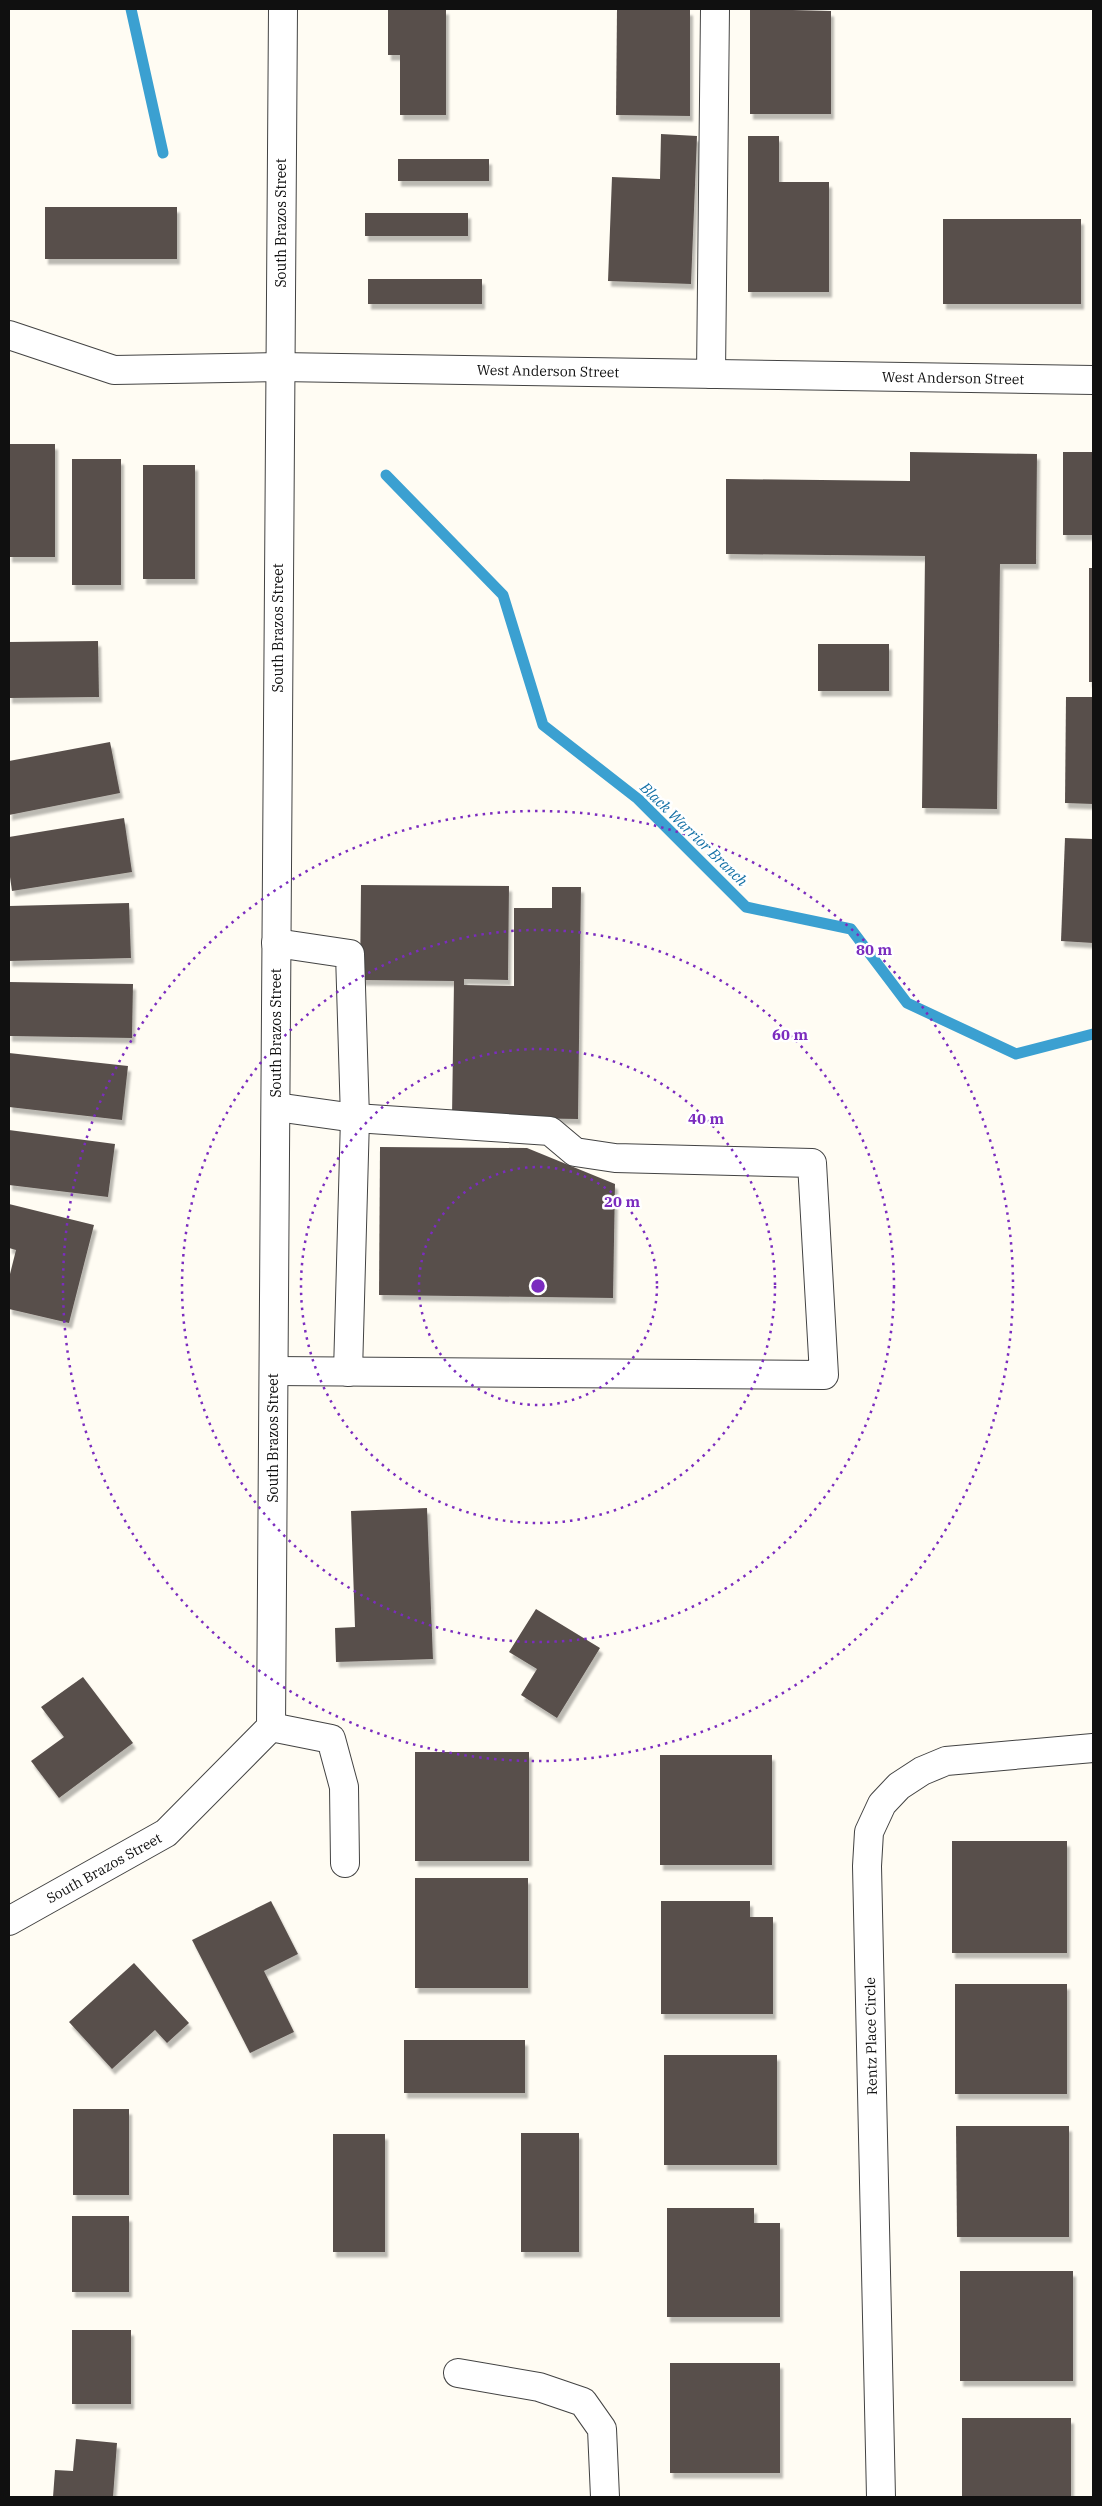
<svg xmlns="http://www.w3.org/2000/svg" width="1102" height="2506" font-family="'IBM Plex Serif',serif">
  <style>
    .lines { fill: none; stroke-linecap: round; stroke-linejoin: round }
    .stream { stroke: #3ba0d1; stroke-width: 11 }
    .building { fill: #59504c; filter: url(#shadow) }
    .minor-casing { stroke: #434343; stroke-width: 30 }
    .minor { stroke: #fff; stroke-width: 28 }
    .ring { fill: none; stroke: #7b2cbf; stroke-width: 2.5; stroke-dasharray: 2.5 5 }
    .labels { text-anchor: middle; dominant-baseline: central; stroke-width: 5; stroke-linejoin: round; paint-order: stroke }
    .street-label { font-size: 14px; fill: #101010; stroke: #fff }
    .water-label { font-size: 15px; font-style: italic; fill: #1571a6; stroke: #fff }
    .centre { fill: #7b2cbf; stroke: #fff; stroke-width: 2.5 }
    .ring-label { font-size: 15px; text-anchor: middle; font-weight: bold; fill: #7b2cbf; stroke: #fff; stroke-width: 5; stroke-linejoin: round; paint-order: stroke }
  </style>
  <defs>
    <filter id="shadow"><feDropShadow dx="3" dy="5.5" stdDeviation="1" flood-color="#0004"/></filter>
  </defs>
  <rect width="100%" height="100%" fill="#fffcf3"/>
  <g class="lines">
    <g class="stream">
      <path d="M 131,9 L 163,153"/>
      <path d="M 386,475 L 503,595 L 543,725 L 638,799 L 746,907 L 851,929 L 907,1003 L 1016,1054 L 1093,1034"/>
    </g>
  </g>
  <g class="building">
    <path d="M 388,9 L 446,9 L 446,115 L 400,115 L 400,55 L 388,55 Z"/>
    <path d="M 617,9 L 690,10 L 690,116 L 616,115 Z"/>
    <path d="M 750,9 L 831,11 L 831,114 L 750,114 Z"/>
    <path d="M 661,134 L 697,136 L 691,284 L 608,281 L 612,177 L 660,179 Z"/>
    <path d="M 748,136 L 779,136 L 779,182 L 829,182 L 829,292 L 748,292 Z"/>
    <rect x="398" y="159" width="91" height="22"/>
    <rect x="45" y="207" width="132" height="52"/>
    <rect x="365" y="213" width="103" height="23"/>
    <rect x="943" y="219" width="138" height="85"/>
    <rect x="368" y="279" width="114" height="25"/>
    <rect x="9" y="444" width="46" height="113"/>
    <path d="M 910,452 L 1037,454 L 1036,564 L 1000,564 L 997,809 L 922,808 L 925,556 L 726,554 L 726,479 L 910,481 Z"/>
    <rect x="1063" y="452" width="30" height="83"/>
    <rect x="72" y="459" width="49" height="126"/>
    <rect x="143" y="465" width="52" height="114"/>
    <rect x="1089" y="568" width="4" height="114"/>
    <path d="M 98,641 L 99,697 L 9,698 L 9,642 Z"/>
    <rect x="818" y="644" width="71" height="47"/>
    <path d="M 1066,697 L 1093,697 L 1093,804 L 1065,803 Z"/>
    <path d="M 110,742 L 120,793 L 9,815 L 9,761 Z"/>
    <path d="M 124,818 L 132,872 L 12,891 L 9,870 L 9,837 Z"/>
    <path d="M 1065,838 L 1093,839 L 1093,943 L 1061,941 Z"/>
    <path d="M 361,885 L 509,886 L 508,980 L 464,979 L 464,985 L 514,986 L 514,908 L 552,908 L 552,887 L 581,887 L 578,1119 L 452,1117 L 454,981 L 360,980 Z"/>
    <path d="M 129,903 L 131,958 L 9,961 L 9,906 Z"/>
    <path d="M 9,982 L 133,984 L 132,1038 L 9,1036 Z"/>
    <path d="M 9,1053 L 128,1066 L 122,1120 L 9,1107 Z"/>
    <path d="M 9,1130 L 115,1144 L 108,1197 L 9,1185 Z"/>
    <path d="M 380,1147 L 527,1148 L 615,1184 L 613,1298 L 379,1295 Z"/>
    <path d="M 9,1204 L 94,1225 L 69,1323 L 9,1309 L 9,1278 L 16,1250 L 9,1248 Z"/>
    <path d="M 427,1508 L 433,1659 L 336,1662 L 335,1628 L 355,1627 L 351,1511 Z"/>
    <path d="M 536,1609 L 600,1648 L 557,1718 L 521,1695 L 537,1669 L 509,1652 Z"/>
    <path d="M 83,1677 L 133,1743 L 59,1798 L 31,1761 L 64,1737 L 41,1707 Z"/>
    <rect x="415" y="1752" width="114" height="109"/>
    <rect x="660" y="1755" width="112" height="110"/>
    <rect x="952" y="1841" width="115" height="112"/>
    <rect x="415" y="1878" width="113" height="110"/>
    <path d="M 271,1901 L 298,1954 L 264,1971 L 294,2032 L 250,2053 L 192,1940 Z"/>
    <path d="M 661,1901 L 750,1901 L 750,1917 L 773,1917 L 773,2014 L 661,2014 Z"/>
    <path d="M 134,1963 L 189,2023 L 167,2043 L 155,2030 L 112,2069 L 69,2022 Z"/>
    <rect x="955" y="1984" width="112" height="110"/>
    <rect x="404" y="2040" width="121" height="53"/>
    <rect x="664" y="2055" width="113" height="110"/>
    <rect x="73" y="2109" width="56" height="86"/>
    <path d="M 956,2126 L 1069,2126 L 1069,2237 L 957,2237 Z"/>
    <rect x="521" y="2133" width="58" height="119"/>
    <rect x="333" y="2134" width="52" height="118"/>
    <path d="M 667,2208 L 754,2208 L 754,2223 L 780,2223 L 780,2317 L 667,2317 Z"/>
    <rect x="72" y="2216" width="57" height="76"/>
    <rect x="960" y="2271" width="113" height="110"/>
    <rect x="72" y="2330" width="59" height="74"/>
    <rect x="670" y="2363" width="110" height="110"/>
    <rect x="962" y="2418" width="109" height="79"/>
    <path d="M 76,2439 L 117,2443 L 113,2497 L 53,2497 L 55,2470 L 73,2471 Z"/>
  </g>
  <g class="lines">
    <defs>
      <g id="minor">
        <path d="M 9,335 L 114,370 L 280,367 L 1093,380"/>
        <path d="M 711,374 L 715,9"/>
        <path d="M 276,943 L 350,954 L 355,1118 L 348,1372"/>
        <path d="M 274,1371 L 824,1375 L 812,1163 L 615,1158 L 575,1152 L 550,1131 L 355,1118 L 276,1107"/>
        <path d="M 271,1727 L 331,1739 L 344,1787 L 345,1863"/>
        <path d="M 9,1921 L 166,1833 L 271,1727 L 283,9"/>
        <path d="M 458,2373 L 539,2387 L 583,2402 L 602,2429 L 605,2497"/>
        <path d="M 881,2497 L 867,1866 L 869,1832 L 882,1804 L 899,1786 L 922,1771 L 946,1761 L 1093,1748"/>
      </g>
    </defs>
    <use href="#minor" class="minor-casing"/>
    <use href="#minor" class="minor"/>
  </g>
  <g class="ring">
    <circle cx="538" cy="1286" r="119"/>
    <circle cx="538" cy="1286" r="237"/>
    <circle cx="538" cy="1286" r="356"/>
    <circle cx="538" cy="1286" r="475"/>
  </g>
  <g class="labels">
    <g class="street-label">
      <text transform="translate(281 223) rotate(-90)">South Brazos Street</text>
      <text transform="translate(548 371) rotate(1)">West Anderson Street</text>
      <text transform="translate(953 378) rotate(1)">West Anderson Street</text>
      <text transform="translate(278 628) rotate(-90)">South Brazos Street</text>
      <text transform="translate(276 1033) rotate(-90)">South Brazos Street</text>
      <text transform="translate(273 1438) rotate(-90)">South Brazos Street</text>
      <text transform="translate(104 1868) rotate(-29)">South Brazos Street</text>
      <text transform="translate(871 2036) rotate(-91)">Rentz Place Circle</text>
    </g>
    <g class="water-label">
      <text transform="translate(694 834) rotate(44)">Black Warrior Branch</text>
    </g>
  </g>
  <circle cx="538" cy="1286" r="8" class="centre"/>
  <g class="ring-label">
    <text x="874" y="955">80 m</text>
    <text x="790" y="1040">60 m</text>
    <text x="706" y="1124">40 m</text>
    <text x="622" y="1207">20 m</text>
  </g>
  <rect width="1102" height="2506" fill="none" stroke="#101010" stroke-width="20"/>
</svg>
